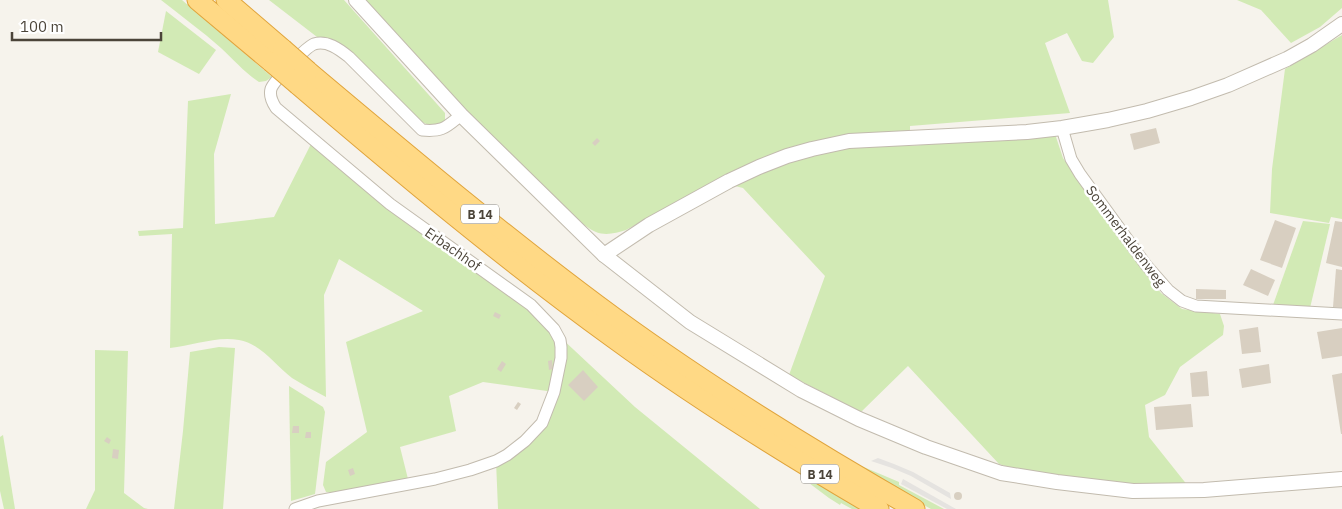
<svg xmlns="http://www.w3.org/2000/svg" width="1342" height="509" font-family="'IBM Plex Sans',sans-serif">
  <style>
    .green { fill: #d2eab5 }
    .parking { fill: #e5e3e0 }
    .building { fill: #d8cfc1 }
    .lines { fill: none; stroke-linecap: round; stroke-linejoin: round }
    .minor-casing { stroke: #c2bbae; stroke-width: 13 }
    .tertiary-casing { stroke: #c2bbae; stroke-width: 16 }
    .trunk-casing { stroke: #e0a43c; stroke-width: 21 }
    .minor { stroke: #fff; stroke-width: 11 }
    .tertiary { stroke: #fff; stroke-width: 14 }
    .trunk { stroke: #ffd985; stroke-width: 19 }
    .trunk-bridge-casing { stroke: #e0a43c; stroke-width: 21; stroke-linecap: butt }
    .trunk-bridge { stroke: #ffd985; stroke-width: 19 }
    .labels { text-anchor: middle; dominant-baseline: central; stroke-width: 5; stroke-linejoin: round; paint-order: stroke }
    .shield { fill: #fff; stroke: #817c74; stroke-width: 1 }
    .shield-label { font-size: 12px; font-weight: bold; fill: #4b4439 }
    .street-label { font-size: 14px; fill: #4b4439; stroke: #fff }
  </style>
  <rect width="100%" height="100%" fill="#f6f3ec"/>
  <g class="green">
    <path d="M 161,0 L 182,0 L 272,77 L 266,81 L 259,82 C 245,73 234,60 221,48 C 202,31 181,16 161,0 Z"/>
    <path d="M 269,0 L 344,0 L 445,113 L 445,122 L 431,126 L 422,122 L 321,40 Z"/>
    <path d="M 364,0 L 1108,0 L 1114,37 L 1093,63 L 1082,61 L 1067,33 L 1045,43 L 1070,113 L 910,126 L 910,146 L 1055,134 L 1063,158 L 1131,255 L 1161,293 L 1182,309 L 1220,314 L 1224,326 L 1223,335 L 1180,367 L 1165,395 L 1145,405 L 1149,437 L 1188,486 L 1128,488 L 1025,472 L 999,464 L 908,366 L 861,412 L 789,375 L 825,276 L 743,188 L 715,181 L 626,230 C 616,233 606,236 596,232 C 582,226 564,206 552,195 C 485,135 425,66 364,0 Z"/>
    <path d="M 1237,0 L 1342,0 L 1342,8 L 1320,27 L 1291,43 L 1261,10 Z"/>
    <path d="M 166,11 L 216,50 L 199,74 L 158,52 Z"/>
    <path d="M 1342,35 L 1342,219 L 1331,217 L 1329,223 L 1270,213 L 1272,169 L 1285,69 Z"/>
    <path d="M 231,94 L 214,154 L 215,224 L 274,217 L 311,144 L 528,307 L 635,407 L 760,509 L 498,509 L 496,461 L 532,434 L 554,392 L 483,382 L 449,396 L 456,431 L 400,447 L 408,479 L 333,493 L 326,492 L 323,485 L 326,462 L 367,432 L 346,342 L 423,311 L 339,259 L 324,295 L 326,397 C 315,391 303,385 292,378 C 276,366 260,343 239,340 C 215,336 193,346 170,348 L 172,234 L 139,236 L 138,231 L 183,228 L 188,101 Z"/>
    <path d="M 1303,221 L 1330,224 L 1310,308 L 1273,305 Z"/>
    <path d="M 219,347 L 235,348 L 223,509 L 174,509 L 183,431 L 190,352 Z"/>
    <path d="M 95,350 L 128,351 L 124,493 L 144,508 L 148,509 L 86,509 L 95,490 Z"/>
    <path d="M 289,386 L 323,407 L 325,412 L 315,494 L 291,501 Z"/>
    <path d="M 3,435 L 15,509 L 4,509 L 0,491 L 0,437 Z"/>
    <path d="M 859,465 L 899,482 L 899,485 L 944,509 L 931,509 L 855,467 Z"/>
    <path d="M 808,480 L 813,481 L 865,509 L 852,509 L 841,503 L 840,505 L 829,498 L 809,483 Z"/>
  </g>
  <g class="parking">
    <path d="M 878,458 L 894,464 L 913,472 L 950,493 L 951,499 L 911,476 L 892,468 L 871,461 Z"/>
    <path d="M 903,479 L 956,509 L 947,509 L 901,484 Z"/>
  </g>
  <g class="building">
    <path d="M 1156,128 L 1160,143 L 1134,150 L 1130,134 Z"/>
    <path d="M 597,138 L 600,141 L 595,146 L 592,143 Z"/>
    <path d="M 1275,220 L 1296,228 L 1282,268 L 1260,260 Z"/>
    <path d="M 1335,221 L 1342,222 L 1342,267 L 1326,263 Z"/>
    <path d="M 1251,269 L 1275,280 L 1268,296 L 1243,285 Z"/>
    <path d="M 1336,269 L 1342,270 L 1342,308 L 1333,307 Z"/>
    <path d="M 1196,289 L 1226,290 L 1226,299 L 1196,299 Z"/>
    <path d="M 495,312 L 501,315 L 499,319 L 493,316 Z"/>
    <path d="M 1258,327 L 1261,352 L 1242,354 L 1239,330 Z"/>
    <path d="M 1342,328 L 1342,356 L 1322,359 L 1317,332 Z"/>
    <path d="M 552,360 L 553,369 L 549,370 L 548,361 Z"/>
    <path d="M 502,361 L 506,364 L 501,372 L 497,369 Z"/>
    <path d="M 1269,364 L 1271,383 L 1242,388 L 1239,369 Z"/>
    <path d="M 583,370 L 598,387 L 584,401 L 568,385 Z"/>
    <path d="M 1207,371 L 1209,396 L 1192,397 L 1190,373 Z"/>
    <path d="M 1342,373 L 1342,434 L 1341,434 L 1332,375 Z"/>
    <path d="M 518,402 L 521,404 L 517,410 L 514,408 Z"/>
    <path d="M 1191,404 L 1193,427 L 1156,430 L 1154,407 Z"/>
    <path d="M 293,426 L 299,426 L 299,433 L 292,433 Z"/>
    <path d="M 306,432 L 311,432 L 311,438 L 305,438 Z"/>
    <path d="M 107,437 L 111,440 L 109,444 L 104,441 Z"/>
    <path d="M 113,449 L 119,450 L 118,459 L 112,458 Z"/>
    <path d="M 353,468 L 355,474 L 350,476 L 348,470 Z"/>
    <circle cx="958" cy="496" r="4"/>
  </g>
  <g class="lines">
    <defs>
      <g id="minor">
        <path d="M 1062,128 L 1071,159 L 1080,174 L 1146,265 L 1168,290 L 1182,301 L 1196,306 L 1342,314"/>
        <path d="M 295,509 L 318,501 L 435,479 L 470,470 L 496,461 L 507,455 L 525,441 L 542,423 L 554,392 L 561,358 L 561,347 L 560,340 L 554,329 L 531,305 L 390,204 L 276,108 C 272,102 269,96 271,89 C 273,82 306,47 314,44 C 327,40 339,49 349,57 L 422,130 C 443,132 446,127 461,115"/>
      </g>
      <g id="tertiary">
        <path d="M 356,0 L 461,115 L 604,255 L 690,322 L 801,390 L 859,419 L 926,447 L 1001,473 L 1057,482 L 1133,491 L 1204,490 L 1342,479"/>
        <path d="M 604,255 L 649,225 L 729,181 L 759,167 L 787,156 L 812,149 L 849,141 L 1027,132 L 1062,128 L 1108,120 L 1147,111 L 1191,98 L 1228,85 L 1287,59 L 1312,45 L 1342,24"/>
      </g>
      <g id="trunk">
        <path d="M 197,0 L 271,62"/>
        <path d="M 226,0 L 283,49"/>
        <path d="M 308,71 C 409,156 509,240 615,318 C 711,388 812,450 915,509"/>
        <path d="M 298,85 C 401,173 504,259 613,338 C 698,400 788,456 879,509"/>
      </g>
    </defs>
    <use href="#minor" class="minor-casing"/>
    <use href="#tertiary" class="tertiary-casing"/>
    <use href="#trunk" class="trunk-casing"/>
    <use href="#minor" class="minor"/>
    <use href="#tertiary" class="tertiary"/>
    <use href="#trunk" class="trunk"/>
    <defs>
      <g id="trunk-bridge">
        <path d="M 283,49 L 308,71"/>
        <path d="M 271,62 L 298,85"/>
      </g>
    </defs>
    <use href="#trunk-bridge" class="trunk-bridge-casing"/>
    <use href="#trunk-bridge" class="trunk-bridge"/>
  </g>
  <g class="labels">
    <g class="shield">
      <rect x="461" y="204.5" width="38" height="19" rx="4"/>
      <rect x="801" y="464.5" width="38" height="19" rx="4"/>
    </g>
    <g class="shield-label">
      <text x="480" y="214">B 14</text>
      <text x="820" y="474">B 14</text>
    </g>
    <g class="street-label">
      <text transform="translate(1126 236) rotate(53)">Sommerhaldenweg</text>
      <text transform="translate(453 249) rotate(35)">Erbachhof</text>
    </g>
  </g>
  <path d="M12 32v8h149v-8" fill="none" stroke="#4b4439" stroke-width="2.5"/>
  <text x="20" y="32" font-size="15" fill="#4b4439" stroke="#ffffff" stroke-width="4" paint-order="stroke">100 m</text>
</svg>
